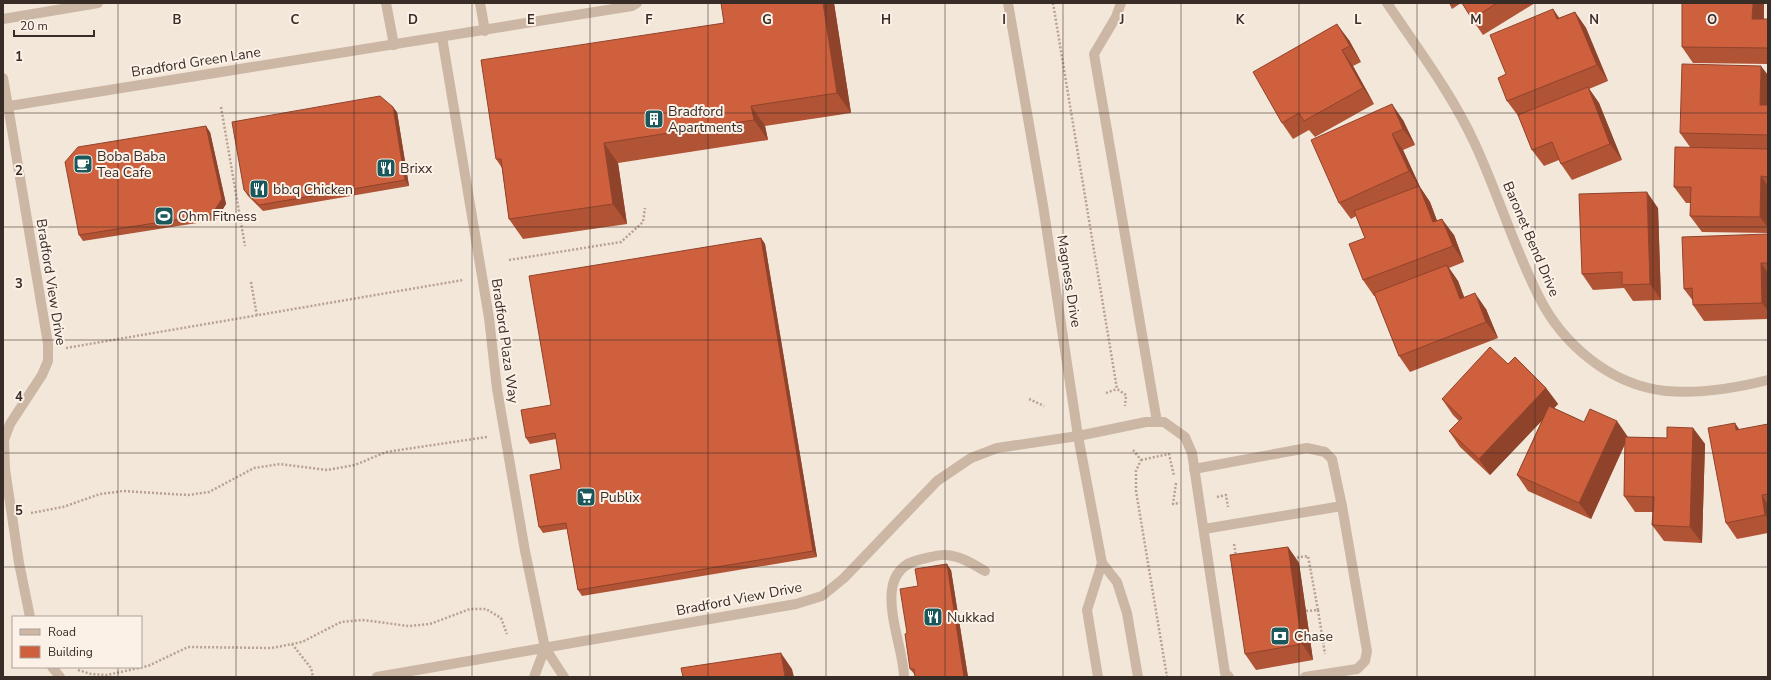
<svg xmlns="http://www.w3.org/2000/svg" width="1771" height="680" font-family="'Nunito Sans',sans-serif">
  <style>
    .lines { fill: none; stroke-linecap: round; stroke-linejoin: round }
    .path { stroke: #b8a190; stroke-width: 2.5; stroke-dasharray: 2 2; stroke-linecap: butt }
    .service { stroke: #ccb7a5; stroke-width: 10 }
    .minor { stroke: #ccb7a5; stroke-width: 10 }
    .wall { fill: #b15335 }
    .shaded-wall { fill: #90432b }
    .building { fill: #ce603e; stroke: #90432b }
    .grid { fill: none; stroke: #382c27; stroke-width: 1; stroke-opacity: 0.55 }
    .labels { text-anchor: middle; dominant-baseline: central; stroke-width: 4; stroke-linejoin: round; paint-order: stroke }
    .street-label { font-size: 14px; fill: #382c27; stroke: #fbf1e7 }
    .poi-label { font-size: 14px; fill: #382c27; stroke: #fbf1e7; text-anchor: start }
    .grid-label { font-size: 13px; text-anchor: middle; font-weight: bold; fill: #382c27; stroke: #fbf1e7; stroke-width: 4; stroke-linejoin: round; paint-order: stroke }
  </style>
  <rect width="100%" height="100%" fill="#f3e7da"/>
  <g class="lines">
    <g class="path">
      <path d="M 1053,3 L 1117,389 L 1126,395 L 1125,406"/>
      <path d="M 221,107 L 245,246"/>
      <path d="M 509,260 L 621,242 L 643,222 L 645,208"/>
      <path d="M 251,282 L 257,316"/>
      <path d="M 66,348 L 463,280"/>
      <path d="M 1106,393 L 1117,389"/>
      <path d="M 1029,399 L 1044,406"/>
      <path d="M 1133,450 L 1141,460 L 1136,471 L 1136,491 L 1167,677"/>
      <path d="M 1141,460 L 1169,454 L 1174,476"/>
      <path d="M 1176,483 L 1173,504 L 1180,503"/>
      <path d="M 1217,497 L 1226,495 L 1228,507"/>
      <path d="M 31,513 L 63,507 L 100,494 L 123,491 L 188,495 L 209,492 L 254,468 L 280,464 L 327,470 L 355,465 L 386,452 L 487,437"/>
      <path d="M 1234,544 L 1236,556"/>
      <path d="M 1293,558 L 1308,556 L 1318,610 L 1306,611"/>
      <path d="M 1318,610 L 1325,654"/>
      <path d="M 292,644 L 311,668 L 313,677"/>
      <path d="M 78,670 L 91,674 L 107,675 L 148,666 L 188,647 L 272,648 L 302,642 L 341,622 L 362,620 L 409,626 L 430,624 L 470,609 L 486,609 L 501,618 L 507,634"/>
    </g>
    <g class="service">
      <path d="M 1121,3 L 1116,17 L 1094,54 L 1157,422"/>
      <path d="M 442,37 L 489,318 L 497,389 L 525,551 L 545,648 L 564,677"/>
      <path d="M 8,106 L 48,344 L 48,361 L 42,375 L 10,424 L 4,440 L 5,469 L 19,563 L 30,617"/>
      <path d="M 1194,469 L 1307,448 L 1325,452 L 1332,459 L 1342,506"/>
      <path d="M 1204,529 L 1342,506 L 1367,651 L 1365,661 L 1357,669 L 1305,677"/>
      <path d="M 52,667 L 60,677"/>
      <path d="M 377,677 L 796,604 L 822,596 L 844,578 L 937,481 L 971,458 L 997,448 L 1078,436 L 1146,422 L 1164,422 L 1185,437 L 1192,453 L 1225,673 L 1229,677"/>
      <path d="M 534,677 L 545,648"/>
      <path d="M 904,677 C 904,642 866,570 922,559 C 929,558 939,554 946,555 C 961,556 973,564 985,571"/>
    </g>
    <g class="minor">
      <path d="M 386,3 L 394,45"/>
      <path d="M 480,3 L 485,31"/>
      <path d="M 1008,3 L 1043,205 L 1078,436 L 1102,563 L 1087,610 L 1098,677"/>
      <path d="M 1387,3 C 1418,49 1452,94 1475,144 C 1498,194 1514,247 1538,295 C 1562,344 1610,385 1666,391 C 1699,394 1736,388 1768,380"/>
      <path d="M 3,19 L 98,3"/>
      <path d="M 3,78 L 8,106"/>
      <path d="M 3,107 L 632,6 L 637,3"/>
      <path d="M 1102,563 L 1117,582 L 1127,613 L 1138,677"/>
    </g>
  </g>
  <g class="wall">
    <path d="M 834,3 L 851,113 L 765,126 L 768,140 L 618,163 L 627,224 L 523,239 L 509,219 L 502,168 L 496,159 L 724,23 Z"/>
    <path d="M 1449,3 L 1461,3 L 1452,9 Z"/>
    <path d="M 1462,3 L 1535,3 L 1483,35 L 1472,19 Z"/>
    <path d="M 1764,3 L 1764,19 L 1768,19 L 1768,64 L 1693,63 L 1682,47 Z"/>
    <path d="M 1553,9 L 1559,18 L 1575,12 L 1586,28 L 1608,81 L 1589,89 L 1599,103 L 1622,160 L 1572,180 L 1561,164 L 1559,160 L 1544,166 L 1532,150 L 1519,117 L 1507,101 L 1506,74 Z"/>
    <path d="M 1349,40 L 1361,62 L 1353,66 L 1374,104 L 1315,137 L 1309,130 L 1293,139 L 1282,123 Z"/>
    <path d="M 1768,75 L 1768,233 L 1702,232 L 1690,216 L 1691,203 L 1686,203 L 1674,187 L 1690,147 L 1680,133 Z"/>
    <path d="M 397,112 L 409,186 L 263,211 L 248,196 L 244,190 Z"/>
    <path d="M 1403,120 L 1415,145 L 1403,150 L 1420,187 L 1430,202 L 1437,221 L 1454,235 L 1464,262 L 1449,268 L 1458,281 L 1464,297 L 1486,309 L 1498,338 L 1410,372 L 1399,356 L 1375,296 L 1374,296 L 1363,280 L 1365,238 L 1356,216 L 1351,219 L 1339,203 Z"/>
    <path d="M 210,132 L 226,204 L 216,220 L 83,241 L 79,235 Z"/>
    <path d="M 1658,208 L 1661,300 L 1633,301 L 1624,288 L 1593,290 L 1582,274 Z"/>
    <path d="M 1768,234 L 1768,319 L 1704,321 L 1693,305 L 1693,301 L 1684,289 Z"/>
    <path d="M 761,238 L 765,244 L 817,557 L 582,596 L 578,590 L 567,529 L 543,533 L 539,527 L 561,469 L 556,439 L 530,444 L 526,438 L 551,405 Z"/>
    <path d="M 1508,364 L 1546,388 L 1558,404 L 1554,408 L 1584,422 L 1628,437 L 1667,438 L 1693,428 L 1705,444 L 1702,543 L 1664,541 L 1652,525 L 1653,512 L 1635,512 L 1624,496 L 1625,444 L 1591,519 L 1528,491 L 1517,475 L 1542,420 L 1490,475 L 1460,447 L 1449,431 L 1459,421 L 1453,415 L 1442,399 Z"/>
    <path d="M 1768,424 L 1768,533 L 1737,539 L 1726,523 L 1740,430 Z"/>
    <path d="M 1288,547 L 1299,563 L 1313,660 L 1256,670 L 1245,654 Z"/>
    <path d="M 951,570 L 968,677 L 915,677 L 915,675 L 910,669 L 907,633 L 918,586 Z"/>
  </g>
  <g class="shaded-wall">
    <path d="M 823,3 L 834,3 L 851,113 L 837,93 Z"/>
    <path d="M 1753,3 L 1764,3 L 1763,35 L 1752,19 Z"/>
    <path d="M 1553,9 L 1564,25 L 1557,19 Z"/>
    <path d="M 1575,12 L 1586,28 L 1608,81 L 1597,65 Z"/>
    <path d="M 1337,24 L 1349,40 L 1361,62 L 1350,46 Z"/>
    <path d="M 1342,50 L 1353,66 L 1374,104 L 1363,88 Z"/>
    <path d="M 1761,66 L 1768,75 L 1768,116 L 1760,105 Z"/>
    <path d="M 1588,87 L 1599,103 L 1622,160 L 1610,144 Z"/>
    <path d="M 1392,104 L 1403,120 L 1415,145 L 1403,129 Z"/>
    <path d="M 751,106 L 765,126 L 768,140 L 754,120 Z"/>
    <path d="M 393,107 L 397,112 L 409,186 L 405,180 Z"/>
    <path d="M 206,126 L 210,132 L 226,204 L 216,220 L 212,214 Z"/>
    <path d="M 1392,134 L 1403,150 L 1420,187 L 1430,202 L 1444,239 L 1433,222 L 1419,187 L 1409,171 Z"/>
    <path d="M 604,143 L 618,163 L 627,224 L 613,204 Z"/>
    <path d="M 1761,176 L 1768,186 L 1768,228 L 1760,217 Z"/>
    <path d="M 1647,192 L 1658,208 L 1661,300 L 1650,284 Z"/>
    <path d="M 1442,219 L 1454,235 L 1464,262 L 1453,246 Z"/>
    <path d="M 761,238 L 765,244 L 817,557 L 813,551 Z"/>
    <path d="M 1761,263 L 1768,273 L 1768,311 L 1762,303 Z"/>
    <path d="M 1447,265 L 1458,281 L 1471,315 L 1460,299 Z"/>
    <path d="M 1475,293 L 1486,309 L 1498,338 L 1486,322 Z"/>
    <path d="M 1546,388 L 1558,404 L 1490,475 L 1479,459 Z"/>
    <path d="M 1617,421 L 1628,437 L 1591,519 L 1579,503 Z"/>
    <path d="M 1735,423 L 1746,439 L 1736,430 Z"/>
    <path d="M 1693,428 L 1705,444 L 1702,543 L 1690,527 Z"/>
    <path d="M 1762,495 L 1768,505 L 1768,519 L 1765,515 Z"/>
    <path d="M 1288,547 L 1299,563 L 1313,660 L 1302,644 Z"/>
    <path d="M 947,564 L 951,570 L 968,677 L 964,677 Z"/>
    <path d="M 781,653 L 792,669 L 794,677 L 785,677 Z"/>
  </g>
  <g class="building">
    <path d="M 721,3 L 823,3 L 837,93 L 751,106 L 754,120 L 604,143 L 613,204 L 509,219 L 501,159 L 496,159 L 481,60 L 724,23 Z"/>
    <path d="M 1462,3 L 1497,3 L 1472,19 Z"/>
    <path d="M 1682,3 L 1753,3 L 1752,19 L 1768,19 L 1768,48 L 1682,47 Z"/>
    <path d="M 1553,9 L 1557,19 L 1575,12 L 1597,65 L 1507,101 L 1498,78 L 1506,74 L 1490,35 Z"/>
    <path d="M 1337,24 L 1350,46 L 1342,50 L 1363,88 L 1304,121 L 1299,113 L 1282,123 L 1253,72 Z"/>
    <path d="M 1682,64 L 1761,66 L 1760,105 L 1768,105 L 1768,135 L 1680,133 Z"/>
    <path d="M 1588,87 L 1610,144 L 1561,164 L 1552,142 L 1532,150 L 1518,115 Z"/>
    <path d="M 380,96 L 393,107 L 405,180 L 259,205 L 244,190 L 232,122 Z"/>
    <path d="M 1392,104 L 1403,129 L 1392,134 L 1409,171 L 1339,203 L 1311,140 Z"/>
    <path d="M 206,126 L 222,199 L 212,214 L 79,235 L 65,162 L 78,147 Z"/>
    <path d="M 1675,147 L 1768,149 L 1768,177 L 1761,176 L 1760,217 L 1690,216 L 1691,187 L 1674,187 Z"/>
    <path d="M 1419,186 L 1433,222 L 1442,219 L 1453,246 L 1363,280 L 1349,244 L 1365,238 L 1354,211 Z"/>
    <path d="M 1647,192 L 1650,284 L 1622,285 L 1622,272 L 1582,274 L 1579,194 Z"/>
    <path d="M 1768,234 L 1768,263 L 1761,263 L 1762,303 L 1693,305 L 1692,288 L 1684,289 L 1682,237 Z"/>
    <path d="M 761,238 L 813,551 L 578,590 L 566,523 L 539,527 L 530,475 L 561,469 L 555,433 L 526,438 L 521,410 L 551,405 L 529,276 Z"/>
    <path d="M 1447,265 L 1460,299 L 1475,293 L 1486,322 L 1399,356 L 1374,293 Z"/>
    <path d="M 1490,347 L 1508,364 L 1515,357 L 1546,388 L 1479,459 L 1449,431 L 1462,418 L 1442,399 Z"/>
    <path d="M 1549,406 L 1584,422 L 1590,409 L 1617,421 L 1579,503 L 1517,475 Z"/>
    <path d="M 1735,423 L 1736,430 L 1768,424 L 1768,494 L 1762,495 L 1765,515 L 1726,523 L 1708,428 Z"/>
    <path d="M 1667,427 L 1693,428 L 1690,527 L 1652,525 L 1654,497 L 1624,496 L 1625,437 L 1667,438 Z"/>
    <path d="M 1288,547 L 1302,644 L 1245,654 L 1230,555 Z"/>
    <path d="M 947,564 L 964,677 L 915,677 L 914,669 L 910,669 L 905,634 L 907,633 L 900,589 L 918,586 L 915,569 Z"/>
    <path d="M 781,653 L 785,677 L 683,677 L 681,668 Z"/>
  </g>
  <path class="grid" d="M 118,3 L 118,617M 236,3 L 236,677M 354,3 L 354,677M 472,3 L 472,677M 590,3 L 590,677M 708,3 L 708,677M 826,3 L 826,677M 945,3 L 945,677M 1063,3 L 1063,677M 1181,3 L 1181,677M 1299,3 L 1299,677M 1417,3 L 1417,677M 1535,3 L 1535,677M 1653,3 L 1653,677M 3,113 L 1768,113M 3,227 L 1768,227M 3,340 L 1768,340M 3,453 L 1768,453M 3,567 L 1768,567M 118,667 L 118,677"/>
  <defs>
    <symbol id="building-square" viewBox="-11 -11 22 22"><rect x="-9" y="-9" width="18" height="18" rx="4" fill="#1a585c" stroke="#fbf1e7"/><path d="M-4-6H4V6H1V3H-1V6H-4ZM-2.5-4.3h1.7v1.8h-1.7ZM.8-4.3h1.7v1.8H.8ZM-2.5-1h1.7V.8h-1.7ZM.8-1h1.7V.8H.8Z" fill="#fff"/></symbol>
    <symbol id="cafe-square" viewBox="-11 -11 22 22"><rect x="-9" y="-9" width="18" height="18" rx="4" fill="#1a585c" stroke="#fbf1e7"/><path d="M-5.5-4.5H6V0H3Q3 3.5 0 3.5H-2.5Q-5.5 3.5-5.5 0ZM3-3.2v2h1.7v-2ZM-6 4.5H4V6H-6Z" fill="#fff"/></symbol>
    <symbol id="restaurant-square" viewBox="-11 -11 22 22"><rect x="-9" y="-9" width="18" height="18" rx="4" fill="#1a585c" stroke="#fbf1e7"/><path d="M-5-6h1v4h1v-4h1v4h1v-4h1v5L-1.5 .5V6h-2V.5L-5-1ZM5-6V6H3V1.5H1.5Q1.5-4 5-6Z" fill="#fff"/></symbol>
    <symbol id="stadium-square" viewBox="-11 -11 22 22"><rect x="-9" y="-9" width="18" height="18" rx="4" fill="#1a585c" stroke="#fbf1e7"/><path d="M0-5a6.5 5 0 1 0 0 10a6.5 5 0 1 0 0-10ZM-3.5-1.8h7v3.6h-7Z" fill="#fff"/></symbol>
    <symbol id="supermarket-square" viewBox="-11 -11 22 22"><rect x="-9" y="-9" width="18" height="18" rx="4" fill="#1a585c" stroke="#fbf1e7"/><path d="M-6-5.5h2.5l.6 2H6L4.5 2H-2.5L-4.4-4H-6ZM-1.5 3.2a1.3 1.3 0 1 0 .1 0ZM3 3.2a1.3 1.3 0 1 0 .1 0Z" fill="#fff"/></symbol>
    <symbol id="bank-square" viewBox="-11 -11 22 22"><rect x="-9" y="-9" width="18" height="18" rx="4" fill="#1a585c" stroke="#fbf1e7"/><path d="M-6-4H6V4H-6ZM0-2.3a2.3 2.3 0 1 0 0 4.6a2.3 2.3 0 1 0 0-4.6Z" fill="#fff"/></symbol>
  </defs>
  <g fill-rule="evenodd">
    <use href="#building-square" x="643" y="108" width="22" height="22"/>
    <use href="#cafe-square" x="72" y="153" width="22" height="22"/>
    <use href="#restaurant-square" x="375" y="157" width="22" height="22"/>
    <use href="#restaurant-square" x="248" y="178" width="22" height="22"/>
    <use href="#stadium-square" x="153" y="205" width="22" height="22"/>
    <use href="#supermarket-square" x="575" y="486" width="22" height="22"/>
    <use href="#restaurant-square" x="922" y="606" width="22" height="22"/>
    <use href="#bank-square" x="1269" y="625" width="22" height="22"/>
  </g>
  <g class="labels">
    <g class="street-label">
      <text transform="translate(196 62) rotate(-9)">Bradford Green Lane</text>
      <text transform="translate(1531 239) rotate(67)">Baronet Bend Drive</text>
      <text transform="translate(1069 281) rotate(81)">Magness Drive</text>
      <text transform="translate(51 282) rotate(81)">Bradford View Drive</text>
      <text transform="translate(505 341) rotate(82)">Bradford Plaza Way</text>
      <text transform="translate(739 599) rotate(-11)">Bradford View Drive</text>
    </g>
    <g class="poi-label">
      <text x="668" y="111">Bradford<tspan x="668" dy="16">Apartments</tspan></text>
      <text x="97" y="156">Boba Baba<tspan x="97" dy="16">Tea Cafe</tspan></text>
      <text x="400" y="168">Brixx</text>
      <text x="273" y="189">bb.q Chicken</text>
      <text x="178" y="216">Ohm Fitness</text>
      <text x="600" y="497">Publix</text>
      <text x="947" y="617">Nukkad</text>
      <text x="1294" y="636">Chase</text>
    </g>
  </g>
  <g class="grid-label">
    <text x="177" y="24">B</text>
    <text x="295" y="24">C</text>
    <text x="413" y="24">D</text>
    <text x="531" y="24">E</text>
    <text x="649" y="24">F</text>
    <text x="767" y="24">G</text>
    <text x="886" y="24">H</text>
    <text x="1004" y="24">I</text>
    <text x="1122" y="24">J</text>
    <text x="1240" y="24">K</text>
    <text x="1358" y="24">L</text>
    <text x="1476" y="24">M</text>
    <text x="1594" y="24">N</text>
    <text x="1712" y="24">O</text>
    <text x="19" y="61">1</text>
    <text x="19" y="175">2</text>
    <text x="19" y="288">3</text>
    <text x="19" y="401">4</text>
    <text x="19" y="515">5</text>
  </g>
  <rect width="1771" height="680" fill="none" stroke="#382c27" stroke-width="8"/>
  <rect x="12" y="616" width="130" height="52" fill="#fbf1e7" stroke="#ada29a"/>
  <rect x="20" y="629" width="20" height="6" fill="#ccb7a5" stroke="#ada29a"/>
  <text x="48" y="636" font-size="12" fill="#382c27">Road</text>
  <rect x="20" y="646" width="20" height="12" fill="#ce603e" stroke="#ada29a"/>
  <text x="48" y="656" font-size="12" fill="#382c27">Building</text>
  <path d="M14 30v6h80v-6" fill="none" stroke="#382c27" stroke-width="2"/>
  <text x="20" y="30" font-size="12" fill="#382c27" stroke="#fbf1e7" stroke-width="3" paint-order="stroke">20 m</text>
</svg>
